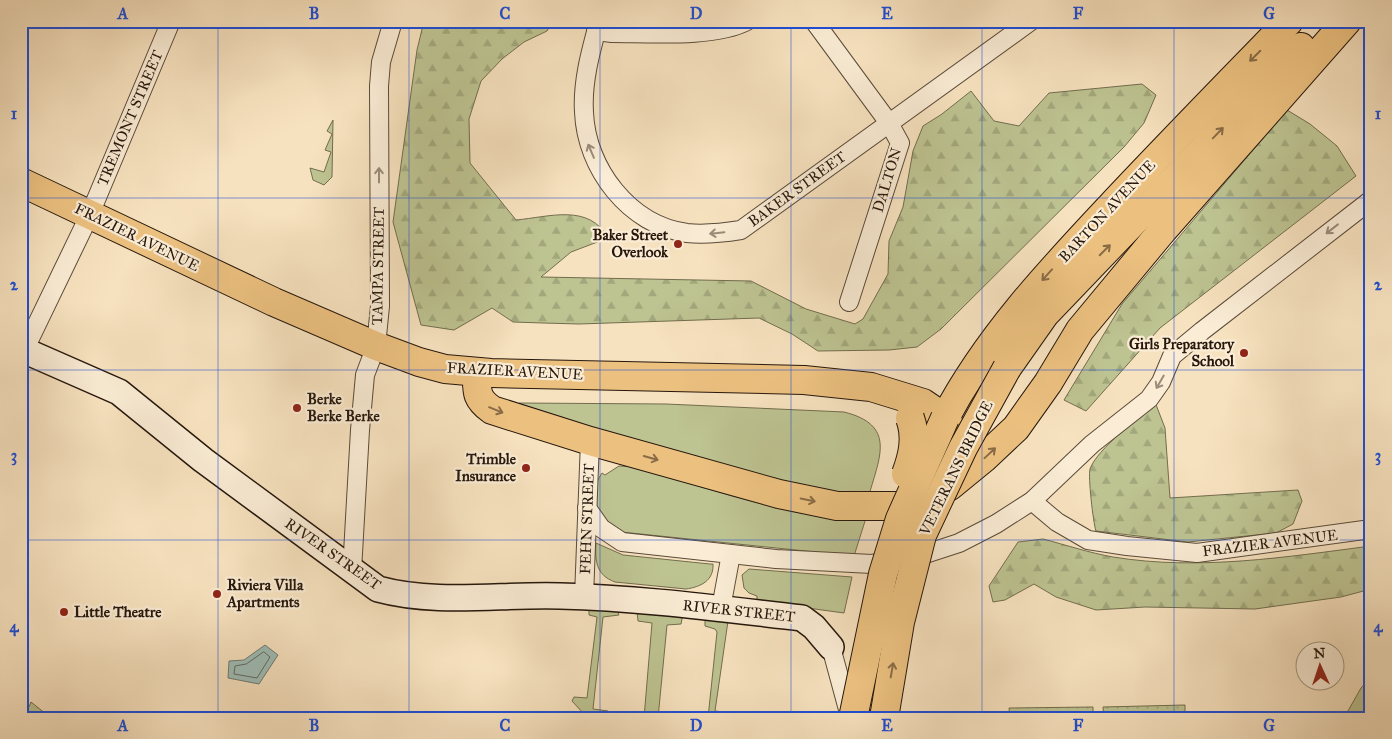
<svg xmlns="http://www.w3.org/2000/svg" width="1392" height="739" font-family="'IM FELL Great Primer',serif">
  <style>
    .grass { fill: #bdc391; stroke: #726d4e }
    .forest { fill: url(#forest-firs); stroke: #726d4e }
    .park { fill: url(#park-dots); stroke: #726d4e }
    .water { fill: #9ebdb7; stroke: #6e7b73 }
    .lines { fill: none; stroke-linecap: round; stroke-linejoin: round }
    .shore { stroke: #626a62; stroke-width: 1 }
    .street-casing { stroke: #5a4a39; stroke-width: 20 }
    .secondary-casing { stroke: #26170c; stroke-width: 28 }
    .primary-casing { stroke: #26170c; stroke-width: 30 }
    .street { stroke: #faecd5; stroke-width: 18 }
    .secondary { stroke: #faecd5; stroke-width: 25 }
    .primary { stroke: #ecc180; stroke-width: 28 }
    .primary-bridge-casing { stroke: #26170c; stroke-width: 30; stroke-linecap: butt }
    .primary-bridge { stroke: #ecc180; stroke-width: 28 }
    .oneway { stroke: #896c46 }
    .oneway2 { stroke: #9b8c7b }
    .grid { fill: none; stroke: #1d4ed8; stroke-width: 1; stroke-opacity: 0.55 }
    .poi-dot { fill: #8f2418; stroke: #faecd5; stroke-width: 2 }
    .labels { text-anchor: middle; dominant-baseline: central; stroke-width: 4.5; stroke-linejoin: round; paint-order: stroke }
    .street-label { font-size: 15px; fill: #26170c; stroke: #faecd5 }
    .poi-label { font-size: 15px; font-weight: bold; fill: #26170c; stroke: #faecd5; text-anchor: end }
    .neatline { fill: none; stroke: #1d4ed8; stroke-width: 2 }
    .grid-label { font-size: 16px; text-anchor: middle; font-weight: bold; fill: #1d4ed8 }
  </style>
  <defs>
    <pattern id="forest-firs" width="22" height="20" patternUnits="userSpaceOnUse" patternTransform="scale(1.25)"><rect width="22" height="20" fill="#bdc391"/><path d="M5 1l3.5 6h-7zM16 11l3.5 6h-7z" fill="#a2a77c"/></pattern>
    <pattern id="park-dots" width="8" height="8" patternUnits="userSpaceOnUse" patternTransform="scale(1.25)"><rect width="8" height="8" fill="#bdc391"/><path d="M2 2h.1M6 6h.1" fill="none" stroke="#a2a77c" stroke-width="1.8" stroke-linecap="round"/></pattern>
  </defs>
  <rect width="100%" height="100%" fill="#f7e2bf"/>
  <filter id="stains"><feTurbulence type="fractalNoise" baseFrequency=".004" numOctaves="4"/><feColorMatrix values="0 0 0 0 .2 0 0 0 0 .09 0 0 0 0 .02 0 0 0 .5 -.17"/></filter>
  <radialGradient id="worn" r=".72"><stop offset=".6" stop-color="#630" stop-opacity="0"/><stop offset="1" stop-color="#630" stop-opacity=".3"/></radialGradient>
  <g class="grass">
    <path d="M 333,120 L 332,177 L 324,185 L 313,180 L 310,168 L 324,172 L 331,152 L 325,150 L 332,134 L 327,131 Z"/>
    <path d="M 519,403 L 666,404 L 844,412 C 896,425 880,456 869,495 L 834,494 L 802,488 L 517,406 Z"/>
    <path d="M 619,466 L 635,467 C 707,487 791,520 866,518 L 854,556 L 621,532 C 599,516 583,501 602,473 L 605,475 Z"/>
    <path d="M 596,543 L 623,555 L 710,564 L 713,564 C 714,581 700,587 686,589 L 615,582 C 596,575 595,561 596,543 Z"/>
    <path d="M 749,569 L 852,577 L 844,613 L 757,601 L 757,596 L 749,593 L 744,588 L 742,575 Z"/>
    <path d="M 589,609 L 617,610 L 619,615 L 603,617 L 593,709 L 608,711 L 606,715 L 583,713 L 572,701 L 574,697 L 587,698 L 597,617 L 589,615 Z"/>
    <path d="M 637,612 L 681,615 L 682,619 L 681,624 L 667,625 L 658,718 L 644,718 L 652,623 L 638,621 Z"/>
    <path d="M 705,619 L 728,621 L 715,711 L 733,713 L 731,718 L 708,718 L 717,632 L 715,629 L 705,626 Z"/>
    <path d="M 1371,677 L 1371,718 L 1344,718 L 1361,688 Z"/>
  </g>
  <g class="forest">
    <path d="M 424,21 L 553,21 L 547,31 L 524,42 L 502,59 L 481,81 L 469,119 L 470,163 L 516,220 C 549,217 589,203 608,238 L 571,252 L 541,277 L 751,281 L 806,309 L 855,324 L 863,319 L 888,274 L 889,241 L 903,207 L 913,151 L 923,126 L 942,114 L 971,91 L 994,121 L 1019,126 L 1049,93 L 1142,84 L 1156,95 L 1144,123 L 1124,147 L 941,329 L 917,347 L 889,350 L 818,351 L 792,334 L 759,318 L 579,324 L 543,323 L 513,322 L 492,308 L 454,330 L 421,325 L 393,222 L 417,50 Z"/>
    <path d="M 1287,110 L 1310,124 L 1337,146 L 1356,176 L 1160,328 L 1086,411 L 1064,400 L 1122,304 Z"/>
    <path d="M 1155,402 L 1165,428 L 1170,498 L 1298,490 L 1302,501 L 1293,524 L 1276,533 L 1188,542 L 1096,531 C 1093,522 1088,477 1090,469 C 1097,449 1139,418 1155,402 Z"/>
    <path d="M 1043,539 C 1066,545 1090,553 1113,557 C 1199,571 1286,557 1371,546 L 1371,589 L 1341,597 L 1255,609 L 1145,607 L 1096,610 L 1056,597 L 1034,584 L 1005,600 L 993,602 L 989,586 L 1018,542 Z"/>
  </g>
  <g class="park">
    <path d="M 31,702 L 51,718 L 21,718 L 21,705 L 29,707 Z"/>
    <path d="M 1185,705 L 1185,718 L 1104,718 L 1103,707 Z"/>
    <path d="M 1093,707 L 1093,718 L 1010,718 L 1009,708 Z"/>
  </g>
  <path class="water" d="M 265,645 L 278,655 L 259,684 L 228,678 L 229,661 L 244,660 Z"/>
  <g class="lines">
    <path class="shore" d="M 264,652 L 270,657 L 257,678 L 234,674 L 235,666 L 246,664 Z"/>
    <defs>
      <g id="street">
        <path d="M 599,21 C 591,50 582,82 584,112 C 586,168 629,225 687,233 C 706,235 722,233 741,230 L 1031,21"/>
        <path d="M 814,21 L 889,123 L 900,143 L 849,302"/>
        <path d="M 596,31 L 612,33 C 650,33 715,38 747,21"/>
        <path d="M 21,357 L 90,214 L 171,21"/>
        <path d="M 1032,501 L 1057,522 L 1088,540 L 1127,546 L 1197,553 L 1371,529"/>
        <path d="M 587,508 L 601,528 L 622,542 L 776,559 L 872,564 L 916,557 L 959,543 L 996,524 L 1032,501 L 1092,444 L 1149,399 L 1161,382 L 1172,356 L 1202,331 L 1371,200"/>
        <path d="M 352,571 L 360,430 L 365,375 L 376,346 L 380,306 L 379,86 L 381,62 L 393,21"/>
        <path d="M 584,597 L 590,441"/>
        <path d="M 721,608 L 731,554"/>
        <path d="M 831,647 L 850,717"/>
      </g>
      <path id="secondary" d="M 21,349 L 119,392 L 203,460 L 378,589 C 437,605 500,594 560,596 C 641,598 722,609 802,618 L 814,627 L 831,647"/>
      <g id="primary">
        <path d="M 21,182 L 274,302 L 376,346 L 419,362 L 445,369 L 491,373 L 804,380 L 871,387 L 923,403 L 945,418 L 963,448"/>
        <path d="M 1007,368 L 1045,314 L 1301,47"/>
        <path d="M 477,372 C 477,391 475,398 492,410 L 590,441 L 779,494 L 837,506 L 901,506 L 950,486 L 983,459 L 1016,428 L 1048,383 L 1080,330 L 1163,230 L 1347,21"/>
        <path d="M 945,418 C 987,338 1049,272 1110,207 C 1169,144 1229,83 1289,21"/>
      </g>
    </defs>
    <use href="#street" class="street-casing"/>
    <use href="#secondary" class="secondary-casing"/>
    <use href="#primary" class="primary-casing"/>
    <use href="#street" class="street"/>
    <use href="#secondary" class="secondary"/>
    <use href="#primary" class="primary"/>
    <defs>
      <g id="primary-bridge">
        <path d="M 906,474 C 913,455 917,437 910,418"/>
        <path d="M 853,718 L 883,574 L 900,519 L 945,418"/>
        <path d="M 884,718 L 900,622 L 922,535 L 963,448 L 1007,368"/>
      </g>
    </defs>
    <use href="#primary-bridge" class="primary-bridge-casing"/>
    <use href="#primary-bridge" class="primary-bridge"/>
  </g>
  <defs><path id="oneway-shaft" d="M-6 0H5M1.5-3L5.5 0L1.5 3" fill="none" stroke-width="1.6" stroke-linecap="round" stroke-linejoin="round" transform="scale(1.25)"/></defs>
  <g class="oneway">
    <use href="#oneway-shaft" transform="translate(1255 56) rotate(135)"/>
    <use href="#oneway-shaft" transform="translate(1218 133) rotate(-46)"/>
    <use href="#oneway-shaft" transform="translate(1105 250) rotate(-45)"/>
    <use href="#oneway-shaft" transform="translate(1047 275) rotate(132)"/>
    <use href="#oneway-shaft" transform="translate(496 410) rotate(22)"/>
    <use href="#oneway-shaft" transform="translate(990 453) rotate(-43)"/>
    <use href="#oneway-shaft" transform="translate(651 458) rotate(16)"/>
    <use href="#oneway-shaft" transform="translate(808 500) rotate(12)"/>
    <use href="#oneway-shaft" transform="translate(892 670) rotate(-80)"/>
  </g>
  <g class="oneway2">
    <use href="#oneway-shaft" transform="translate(591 151) rotate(-113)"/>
    <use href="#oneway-shaft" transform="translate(379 175) rotate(-90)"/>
    <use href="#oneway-shaft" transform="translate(1332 229) rotate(142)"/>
    <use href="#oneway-shaft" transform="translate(717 233) rotate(174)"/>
    <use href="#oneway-shaft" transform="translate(1160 382) rotate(120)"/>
  </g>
  <path class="grid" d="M 218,21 L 218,718M 409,21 L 409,718M 600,21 L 600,718M 791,21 L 791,718M 982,21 L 982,718M 1174,21 L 1174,718M 21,198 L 1371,198M 21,370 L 1371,370M 21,540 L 1371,540"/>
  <g class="poi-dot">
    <circle cx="678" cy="244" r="5"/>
    <circle cx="1244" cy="353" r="5"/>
    <circle cx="297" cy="408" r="5"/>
    <circle cx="526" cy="468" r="5"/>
    <circle cx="217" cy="594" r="5"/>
    <circle cx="64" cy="612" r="5"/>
  </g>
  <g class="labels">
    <g class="street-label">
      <text transform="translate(130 118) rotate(-67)">TREMONT STREET</text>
      <text transform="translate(887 180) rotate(-73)">DALTON</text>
      <text transform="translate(797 189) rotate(-36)">BAKER STREET</text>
      <text transform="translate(1107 211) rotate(-47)">BARTON AVENUE</text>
      <text transform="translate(137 237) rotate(26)">FRAZIER AVENUE</text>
      <text transform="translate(378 266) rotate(-89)">TAMPA STREET</text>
      <text transform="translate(515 371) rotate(3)">FRAZIER AVENUE</text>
      <text transform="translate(956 468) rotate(-64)">VETERANS BRIDGE</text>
      <text transform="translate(587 519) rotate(-88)">FEHN STREET</text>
      <text transform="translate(1270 543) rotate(-7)">FRAZIER AVENUE</text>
      <text transform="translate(333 554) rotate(35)">RIVER STREET</text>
      <text transform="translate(739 611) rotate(6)">RIVER STREET</text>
    </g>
    <g class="poi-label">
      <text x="668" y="235">Baker Street<tspan x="668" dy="17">Overlook</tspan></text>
      <text x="1234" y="344">Girls Preparatory<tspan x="1234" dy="17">School</tspan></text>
      <text x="307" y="399" text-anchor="start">Berke<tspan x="307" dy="17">Berke Berke</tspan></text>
      <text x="516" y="459">Trimble<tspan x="516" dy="17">Insurance</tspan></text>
      <text x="227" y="585" text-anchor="start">Riviera Villa<tspan x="227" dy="17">Apartments</tspan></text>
      <text x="74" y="612" text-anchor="start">Little Theatre</text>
    </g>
  </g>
  <rect width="1392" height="739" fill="none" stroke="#f7e2bf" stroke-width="55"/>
  <g transform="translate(1320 666) rotate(357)"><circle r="24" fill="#faecd5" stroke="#a59785"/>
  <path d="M0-4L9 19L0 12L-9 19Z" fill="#8f2418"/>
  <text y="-8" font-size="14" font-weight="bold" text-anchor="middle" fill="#26170c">N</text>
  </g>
  <rect x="28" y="28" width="1336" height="684" class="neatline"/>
  <g class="grid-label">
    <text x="123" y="19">A</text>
    <text x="314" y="19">B</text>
    <text x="505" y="19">C</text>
    <text x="696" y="19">D</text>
    <text x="887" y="19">E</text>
    <text x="1078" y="19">F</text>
    <text x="1269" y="19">G</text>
    <text x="14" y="119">1</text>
    <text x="1378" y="119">1</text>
    <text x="14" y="290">2</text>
    <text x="1378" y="290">2</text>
    <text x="14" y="461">3</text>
    <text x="1378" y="461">3</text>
    <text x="14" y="632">4</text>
    <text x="1378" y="632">4</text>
    <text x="123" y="731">A</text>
    <text x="314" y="731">B</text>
    <text x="505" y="731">C</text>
    <text x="696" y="731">D</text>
    <text x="887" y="731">E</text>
    <text x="1078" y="731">F</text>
    <text x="1269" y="731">G</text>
  </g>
  <rect width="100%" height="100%" filter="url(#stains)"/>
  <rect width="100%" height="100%" fill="url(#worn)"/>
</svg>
